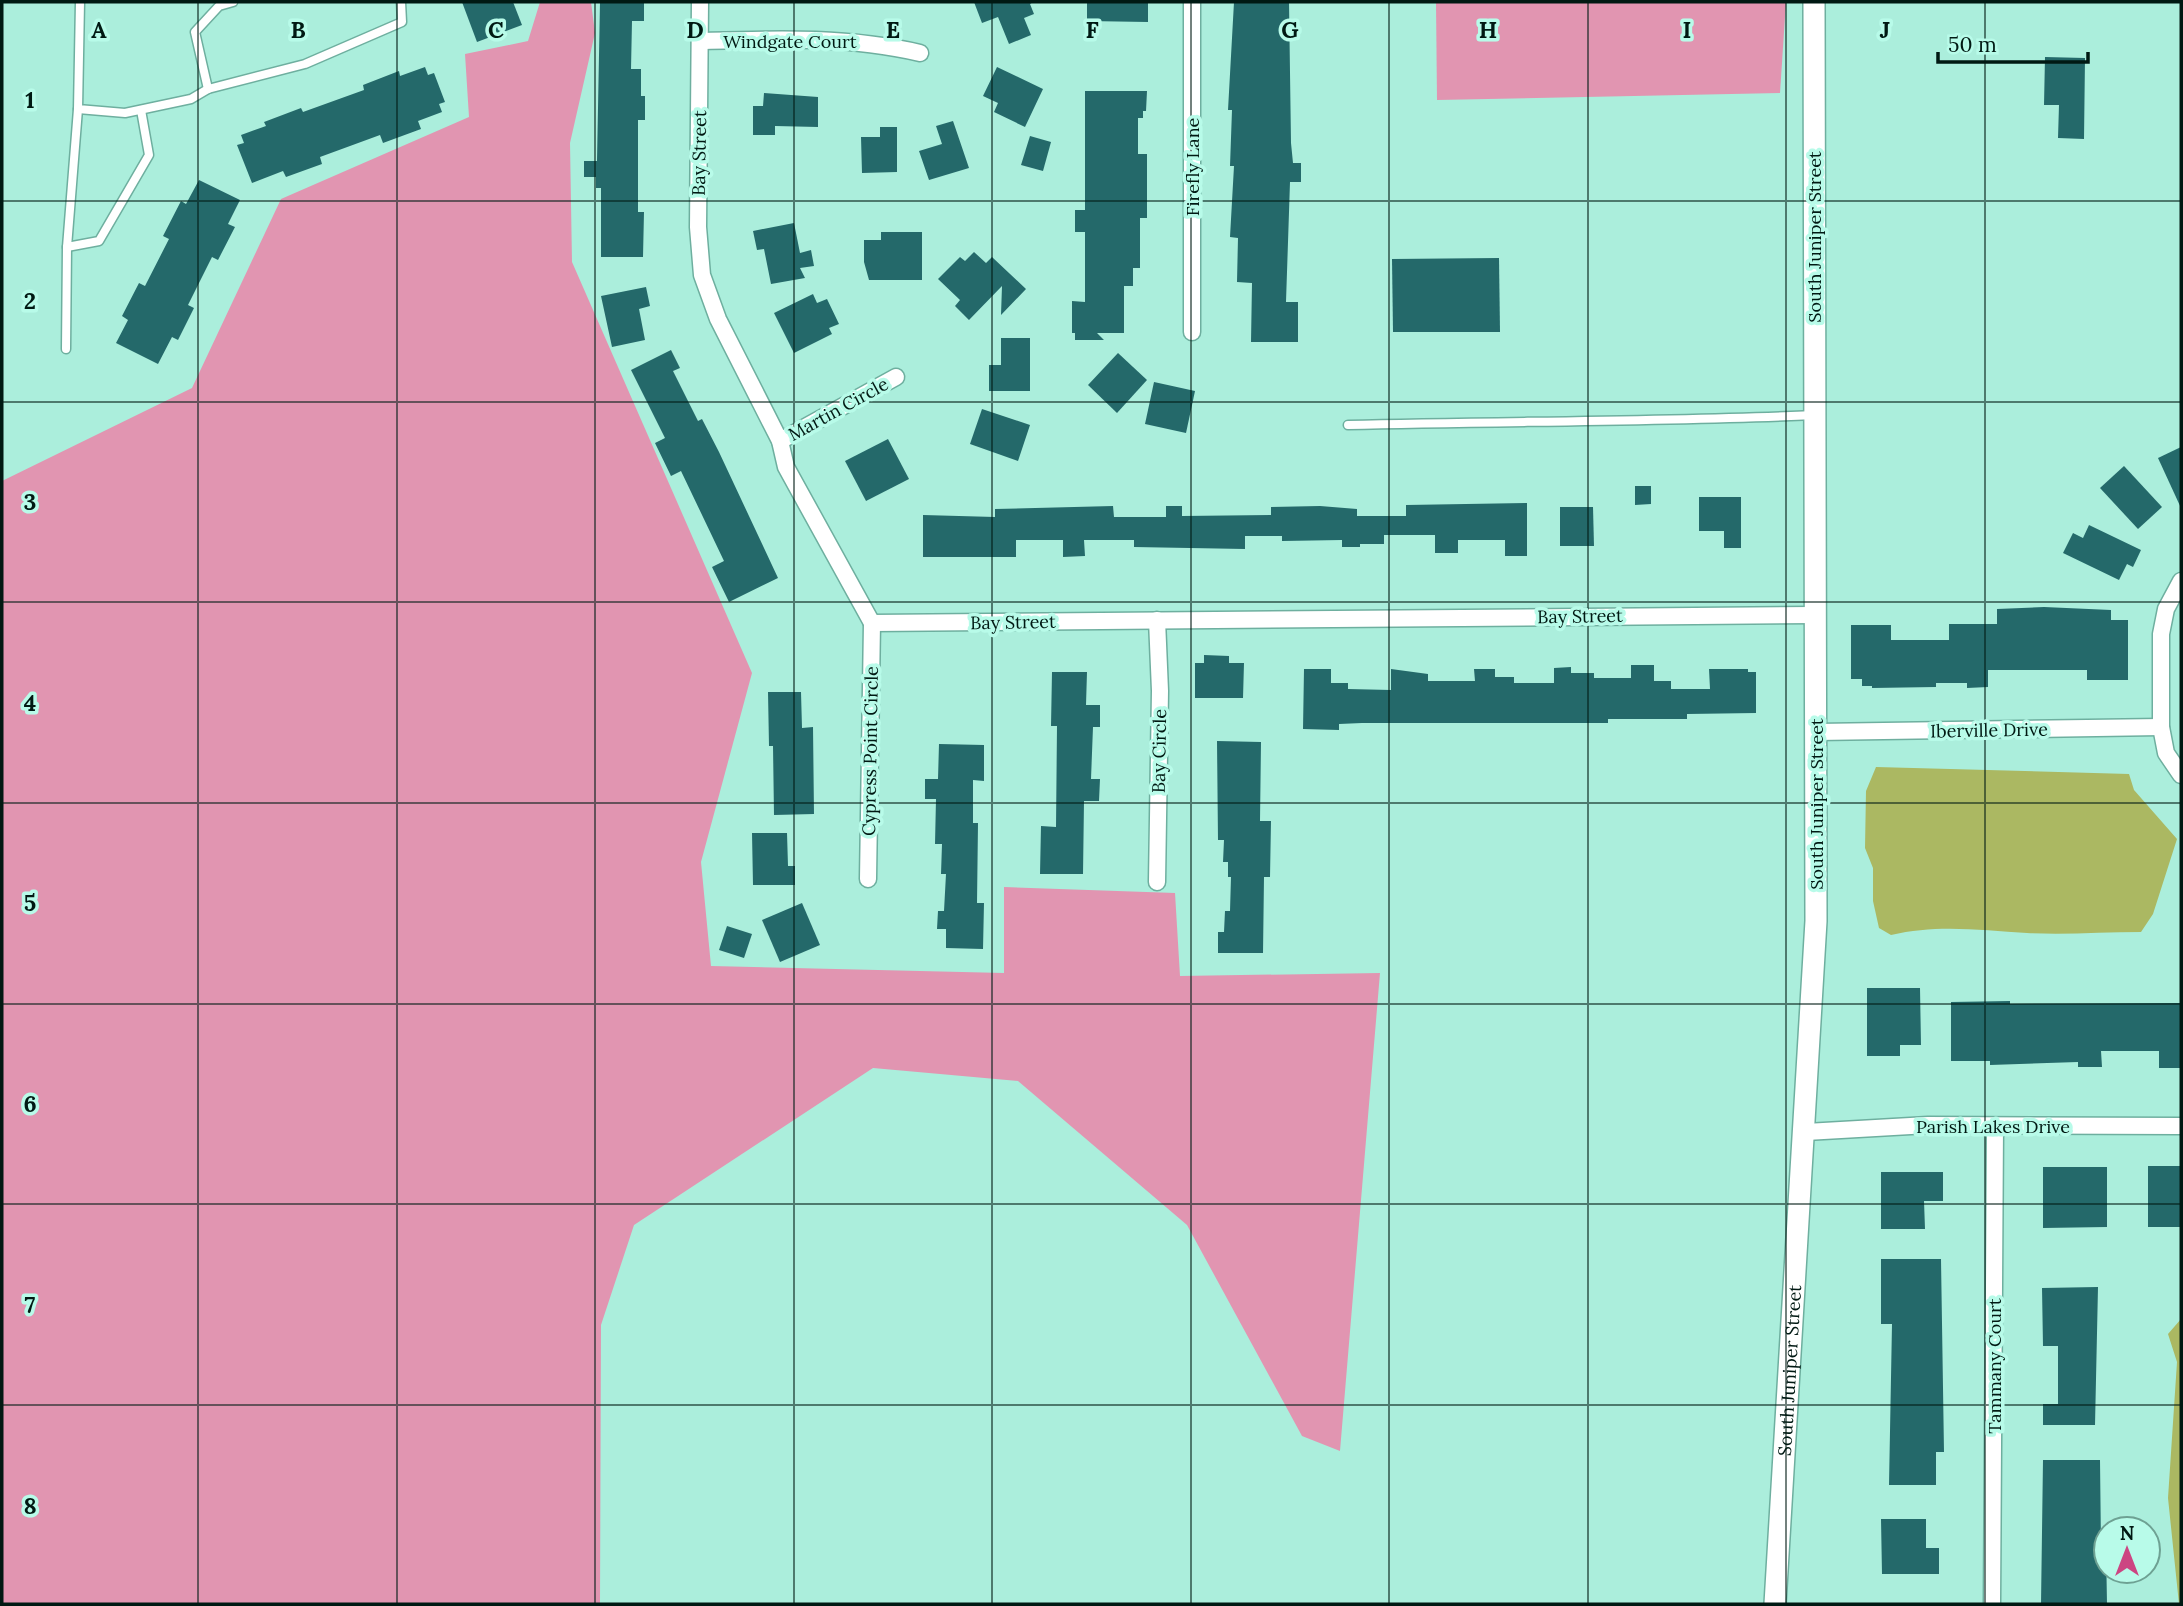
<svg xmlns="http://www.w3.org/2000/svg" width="2183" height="1606" font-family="Lora,serif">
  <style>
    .green { fill: #e195b1 }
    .water { fill: #abb862 }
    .building { fill: #24696a }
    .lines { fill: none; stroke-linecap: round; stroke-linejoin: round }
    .service-casing { stroke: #6eaf9f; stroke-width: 11 }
    .minor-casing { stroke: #6eaf9f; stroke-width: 19 }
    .tertiary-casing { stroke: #6eaf9f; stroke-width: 24 }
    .service { stroke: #fff; stroke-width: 8 }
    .minor { stroke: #fff; stroke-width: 16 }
    .tertiary { stroke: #fff; stroke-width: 21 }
    .grid { fill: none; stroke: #001913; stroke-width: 2; stroke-opacity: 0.55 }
    .labels { text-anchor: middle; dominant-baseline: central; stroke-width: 7; stroke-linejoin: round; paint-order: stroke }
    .street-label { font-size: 18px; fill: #001913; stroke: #b8fbe9 }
    .grid-label { font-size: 23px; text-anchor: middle; font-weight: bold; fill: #001913; stroke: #b8fbe9; stroke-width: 7; stroke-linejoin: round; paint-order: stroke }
  </style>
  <rect width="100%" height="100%" fill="#abeedc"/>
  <g class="green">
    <path d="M 540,2 L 591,2 L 595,33 L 570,143 L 572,262 L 752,673 L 701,862 L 711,966 L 1004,973 L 1004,887 L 1175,893 L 1180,976 L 1380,973 L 1340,1451 L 1302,1436 L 1187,1225 L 1018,1081 L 873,1068 L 634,1225 L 601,1325 L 600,1604 L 2,1604 L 2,481 L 192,388 L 281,199 L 469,117 L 465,54 L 528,41 Z"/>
    <path d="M 1436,2 L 1786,2 L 1780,93 L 1437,100 Z"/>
  </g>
  <g class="water">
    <path d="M 1876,767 L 2129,774 L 2134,790 L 2177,839 L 2153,914 L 2141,932 C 2103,932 2065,935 2027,933 C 1981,930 1936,924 1891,935 L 1879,928 L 1873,901 L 1873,868 L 1865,848 L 1866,791 Z"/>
    <path d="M 2181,1319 L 2181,1604 L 2179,1604 L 2168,1498 L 2177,1362 L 2168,1334 Z"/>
  </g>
  <g class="building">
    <path d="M 462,2 L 513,2 L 522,25 L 477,42 Z"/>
    <path d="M 600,2 L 644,2 L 644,21 L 632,21 L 631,69 L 641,69 L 641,96 L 645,96 L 645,120 L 638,120 L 638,212 L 644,212 L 643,257 L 601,257 L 601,188 L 596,188 L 596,177 L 584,177 L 584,161 L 597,161 Z"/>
    <path d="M 974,2 L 1033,2 L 1030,4 L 1034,14 L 1024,18 L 1031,35 L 1009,44 L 998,17 L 982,23 Z"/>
    <path d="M 1087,2 L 1148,3 L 1148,22 L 1087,21 Z"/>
    <path d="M 1234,2 L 1289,2 L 1291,143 L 1293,163 L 1301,163 L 1301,182 L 1290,182 L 1286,302 L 1298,302 L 1298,342 L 1251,342 L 1252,283 L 1237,282 L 1238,238 L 1230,237 L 1234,166 L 1230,166 L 1232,110 L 1228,110 Z"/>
    <path d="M 2045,57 L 2085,58 L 2084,139 L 2058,138 L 2059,105 L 2044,105 Z"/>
    <path d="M 425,67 L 428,75 L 434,73 L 445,102 L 439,104 L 442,112 L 418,121 L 421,129 L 383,143 L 380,135 L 320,157 L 322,164 L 286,177 L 283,171 L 252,183 L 237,145 L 244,143 L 241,135 L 266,126 L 264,122 L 301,108 L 303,112 L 364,90 L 363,85 L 399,71 L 400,76 Z"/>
    <path d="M 997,67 L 1043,89 L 1025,127 L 994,112 L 998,103 L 983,96 Z"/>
    <path d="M 1085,91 L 1147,91 L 1146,111 L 1143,111 L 1143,118 L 1138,118 L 1138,154 L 1147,154 L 1147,218 L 1140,218 L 1140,268 L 1133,268 L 1133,286 L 1124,286 L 1124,333 L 1097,333 L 1104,340 L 1075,340 L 1075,333 L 1072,333 L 1072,301 L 1085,302 L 1085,232 L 1075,232 L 1075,210 L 1085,210 Z"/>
    <path d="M 764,93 L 818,97 L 818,127 L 775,126 L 775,135 L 753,135 L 753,106 L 763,106 Z"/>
    <path d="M 953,121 L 969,168 L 929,180 L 919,151 L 942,144 L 936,126 Z"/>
    <path d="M 880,127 L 897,127 L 897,172 L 862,173 L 861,137 L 880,137 Z"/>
    <path d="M 1030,136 L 1051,142 L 1043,171 L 1021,165 Z"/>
    <path d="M 199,180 L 240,200 L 228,224 L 235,227 L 218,260 L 212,257 L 188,305 L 194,308 L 178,340 L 172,337 L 158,364 L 116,343 L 128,320 L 122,316 L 139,283 L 145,286 L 169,239 L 163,236 L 181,201 L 186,204 Z"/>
    <path d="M 794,223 L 800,253 L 811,250 L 814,266 L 800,268 L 805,278 L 771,284 L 764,249 L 757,250 L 753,231 Z"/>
    <path d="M 881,232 L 922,232 L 922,280 L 869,280 L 864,262 L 864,240 L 881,240 Z"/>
    <path d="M 974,252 L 986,263 L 992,257 L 1026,289 L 1001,315 L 1002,286 L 969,320 L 955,306 L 960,300 L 938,279 L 960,257 L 965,261 Z"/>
    <path d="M 1499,258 L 1500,332 L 1393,332 L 1392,259 Z"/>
    <path d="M 646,287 L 650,306 L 639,309 L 645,340 L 612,347 L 601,296 Z"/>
    <path d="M 813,294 L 817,303 L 827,299 L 839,324 L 829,328 L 832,334 L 794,353 L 774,313 Z"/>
    <path d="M 1001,338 L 1030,338 L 1030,391 L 989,391 L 989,365 L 1001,365 Z"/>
    <path d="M 671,350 L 680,368 L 673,371 L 698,421 L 702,419 L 719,452 L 778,578 L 729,602 L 712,567 L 724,561 L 681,471 L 671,476 L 655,443 L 665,438 L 631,370 Z"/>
    <path d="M 1118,353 L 1147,380 L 1117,413 L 1088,385 Z"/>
    <path d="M 1154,382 L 1195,391 L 1186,433 L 1145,424 Z"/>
    <path d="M 982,409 L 1030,425 L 1018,461 L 970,444 Z"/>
    <path d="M 888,439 L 909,479 L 866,501 L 845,461 Z"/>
    <path d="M 2181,447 L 2181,508 L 2158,458 Z"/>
    <path d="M 2124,466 L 2162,507 L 2138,529 L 2100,488 Z"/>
    <path d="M 1635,486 L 1651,486 L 1651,504 L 1635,505 Z"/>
    <path d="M 1699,497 L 1741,497 L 1741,548 L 1724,548 L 1724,531 L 1699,531 Z"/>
    <path d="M 1527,503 L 1527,556 L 1505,556 L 1505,540 L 1458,540 L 1458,553 L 1435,553 L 1435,535 L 1384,535 L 1384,544 L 1360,544 L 1360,547 L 1342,547 L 1342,540 L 1282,541 L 1282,536 L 1245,536 L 1245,549 L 1134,547 L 1134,540 L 1084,540 L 1085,556 L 1063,557 L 1063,540 L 1016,540 L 1016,557 L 923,557 L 923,515 L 995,517 L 995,509 L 1113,506 L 1114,517 L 1166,517 L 1166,506 L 1182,506 L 1182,516 L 1271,515 L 1271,507 L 1320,506 L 1357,509 L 1357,516 L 1406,516 L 1406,505 Z"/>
    <path d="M 1560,507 L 1593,507 L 1594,546 L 1560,546 Z"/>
    <path d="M 2089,525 L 2141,550 L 2133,567 L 2127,564 L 2119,580 L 2063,553 L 2073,533 L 2083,538 Z"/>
    <path d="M 2044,607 L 2111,610 L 2111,620 L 2128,620 L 2128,680 L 2087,680 L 2087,670 L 1988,670 L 1988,687 L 1967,688 L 1967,683 L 1936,683 L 1936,687 L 1872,688 L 1872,686 L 1862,686 L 1862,679 L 1851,679 L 1851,625 L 1891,625 L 1891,640 L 1949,640 L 1949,624 L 1997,624 L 1997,609 Z"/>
    <path d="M 1204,655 L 1229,656 L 1229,663 L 1244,663 L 1243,698 L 1195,698 L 1195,663 L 1204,663 Z"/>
    <path d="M 1631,665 L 1654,665 L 1654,681 L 1671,681 L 1671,689 L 1710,689 L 1709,669 L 1748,669 L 1748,672 L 1756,672 L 1756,713 L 1687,714 L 1687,719 L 1608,719 L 1608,723 L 1362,723 L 1339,724 L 1339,730 L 1303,729 L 1304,669 L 1331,669 L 1331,683 L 1348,683 L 1348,689 L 1391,690 L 1391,669 L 1428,674 L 1428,681 L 1475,681 L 1474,669 L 1495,669 L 1495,677 L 1514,677 L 1514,683 L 1554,683 L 1554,668 L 1571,667 L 1571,673 L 1594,673 L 1594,678 L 1631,678 Z"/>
    <path d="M 1052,672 L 1087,672 L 1086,705 L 1100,705 L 1100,727 L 1093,727 L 1091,779 L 1100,779 L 1099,801 L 1084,801 L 1083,874 L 1040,874 L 1041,826 L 1056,827 L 1057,726 L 1051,726 Z"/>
    <path d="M 768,692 L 801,692 L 802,728 L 813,727 L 814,814 L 774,815 L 773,746 L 769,746 Z"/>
    <path d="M 1217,741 L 1261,742 L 1260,821 L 1271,821 L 1270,877 L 1264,877 L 1263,953 L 1218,953 L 1218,932 L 1224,932 L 1225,911 L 1230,911 L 1231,877 L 1228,877 L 1228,862 L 1223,862 L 1224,840 L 1218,840 Z"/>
    <path d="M 939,744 L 984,745 L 984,781 L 973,780 L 973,823 L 978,823 L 977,903 L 984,903 L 983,949 L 946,948 L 946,929 L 937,929 L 938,911 L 944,911 L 946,874 L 941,874 L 942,844 L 935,844 L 936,799 L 925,799 L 925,779 L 938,779 Z"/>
    <path d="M 752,833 L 787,833 L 788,866 L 795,866 L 795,885 L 753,885 Z"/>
    <path d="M 802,903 L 820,945 L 780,962 L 762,920 Z"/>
    <path d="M 727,926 L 752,934 L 744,958 L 719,950 Z"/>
    <path d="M 1867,988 L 1920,988 L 1921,1045 L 1900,1045 L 1900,1056 L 1867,1056 Z"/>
    <path d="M 2010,1001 L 2010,1004 L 2181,1003 L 2181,1068 L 2159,1068 L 2159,1051 L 2101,1051 L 2102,1067 L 2078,1067 L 2078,1062 L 1990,1065 L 1990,1061 L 1951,1061 L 1951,1002 Z"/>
    <rect x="2148" y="1166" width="33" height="61"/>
    <path d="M 2043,1167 L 2107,1167 L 2107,1227 L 2043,1228 Z"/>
    <path d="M 1881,1172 L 1943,1172 L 1943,1201 L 1924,1201 L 1925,1229 L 1881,1229 Z"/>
    <path d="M 1881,1259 L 1941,1259 L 1944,1452 L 1936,1452 L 1936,1485 L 1889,1485 L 1892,1324 L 1881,1324 Z"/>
    <path d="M 2098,1287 L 2095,1425 L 2043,1425 L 2043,1404 L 2058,1404 L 2058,1346 L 2043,1346 L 2042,1288 Z"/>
    <path d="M 2043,1460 L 2100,1460 L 2101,1547 L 2106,1547 L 2107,1604 L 2041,1604 Z"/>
    <path d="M 1881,1519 L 1926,1519 L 1926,1548 L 1939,1548 L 1939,1574 L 1882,1574 Z"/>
  </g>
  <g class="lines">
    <defs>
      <g id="service">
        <path d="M 80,2 L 78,109 L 125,113 L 191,99 L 208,89 L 305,64 L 402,22 L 401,2"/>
        <path d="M 208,89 L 195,32 L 219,6 L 233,2"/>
        <path d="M 78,109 L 67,247 L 99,241 L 149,155 L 141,110"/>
        <path d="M 66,349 L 67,247"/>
        <path d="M 1348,425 C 1503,421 1659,422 1815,415"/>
      </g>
      <g id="minor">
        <path d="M 700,2 L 698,227 L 702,275 L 718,319 L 780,441 L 786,467 L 872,623 L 1815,615"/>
        <path d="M 700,41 C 774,39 847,36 920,53"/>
        <path d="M 1192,332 L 1192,2"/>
        <path d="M 780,441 L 896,377"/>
        <path d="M 2181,581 L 2166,609 L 2161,634 L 2161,727 L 2166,753 L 2181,775"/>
        <path d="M 1157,620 L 1160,691 L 1157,882"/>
        <path d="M 1817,732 L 2161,727"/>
        <path d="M 868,879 L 872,623"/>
        <path d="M 1806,1132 L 1928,1125 L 2181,1126"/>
        <path d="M 1992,1604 L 1995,1127"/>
      </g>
      <g id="tertiary">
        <path id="s1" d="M 1775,1604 L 1816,921 L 1814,2"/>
      </g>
    </defs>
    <use href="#service" class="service-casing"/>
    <use href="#minor" class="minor-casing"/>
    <use href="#tertiary" class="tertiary-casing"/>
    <use href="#service" class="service"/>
    <use href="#minor" class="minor"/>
    <use href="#tertiary" class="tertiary"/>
  </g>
  <path class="grid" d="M 198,2 L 198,1604M 397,2 L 397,1604M 595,2 L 595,1604M 794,2 L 794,1604M 992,2 L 992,1604M 1191,2 L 1191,1604M 1389,2 L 1389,1604M 1588,2 L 1588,1604M 1786,2 L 1786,1604M 1985,2 L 1985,1604M 2,201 L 2181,201M 2,402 L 2181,402M 2,602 L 2181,602M 2,803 L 2181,803M 2,1004 L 2181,1004M 2,1204 L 2181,1204M 2,1405 L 2181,1405"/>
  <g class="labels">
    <g class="street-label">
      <text x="790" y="41">Windgate Court</text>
      <text transform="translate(699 153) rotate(-89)">Bay Street</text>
      <text transform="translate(1192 167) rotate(-90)">Firefly Lane</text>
      <text transform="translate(1814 237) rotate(-90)">South Juniper Street</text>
      <text transform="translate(838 409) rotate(-29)">Martin Circle</text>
      <text transform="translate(1580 616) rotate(-1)">Bay Street</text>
      <text transform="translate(1013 622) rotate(-1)">Bay Street</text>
      <text transform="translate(1989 730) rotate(-1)">Iberville Drive</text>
      <text transform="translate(870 751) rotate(-89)">Cypress Point Circle</text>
      <text transform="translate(1159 751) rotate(-89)">Bay Circle</text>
      <text transform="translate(1816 804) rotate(-90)">South Juniper Street</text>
      <text x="1993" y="1126">Parish Lakes Drive</text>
      <text transform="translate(1994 1366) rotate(-90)">Tammany Court</text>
      <text stroke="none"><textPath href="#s1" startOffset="234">South Juniper Street</textPath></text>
    </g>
  </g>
  <g class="grid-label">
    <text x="99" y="38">A</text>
    <text x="298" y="38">B</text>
    <text x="496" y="38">C</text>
    <text x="695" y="38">D</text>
    <text x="893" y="38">E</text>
    <text x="1092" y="38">F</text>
    <text x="1290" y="38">G</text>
    <text x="1488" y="38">H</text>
    <text x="1687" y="38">I</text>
    <text x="1885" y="38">J</text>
    <text x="30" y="108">1</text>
    <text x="30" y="309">2</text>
    <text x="30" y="510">3</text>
    <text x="30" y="711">4</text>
    <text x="30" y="911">5</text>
    <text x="30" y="1112">6</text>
    <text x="30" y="1313">7</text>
    <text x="30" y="1514">8</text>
  </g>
  <rect width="2183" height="1606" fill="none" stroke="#001913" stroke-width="7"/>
  <g transform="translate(2127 1550)"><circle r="33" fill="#b8fbe9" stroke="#6ea193" stroke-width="2"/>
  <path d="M0-5L12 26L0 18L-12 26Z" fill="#cc4582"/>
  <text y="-10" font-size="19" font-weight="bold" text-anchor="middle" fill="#001913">N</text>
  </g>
  <path d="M1938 52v10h150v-10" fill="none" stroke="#001913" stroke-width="3.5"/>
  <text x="1948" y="52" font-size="21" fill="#001913" stroke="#b8fbe9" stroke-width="5" paint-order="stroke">50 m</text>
</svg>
